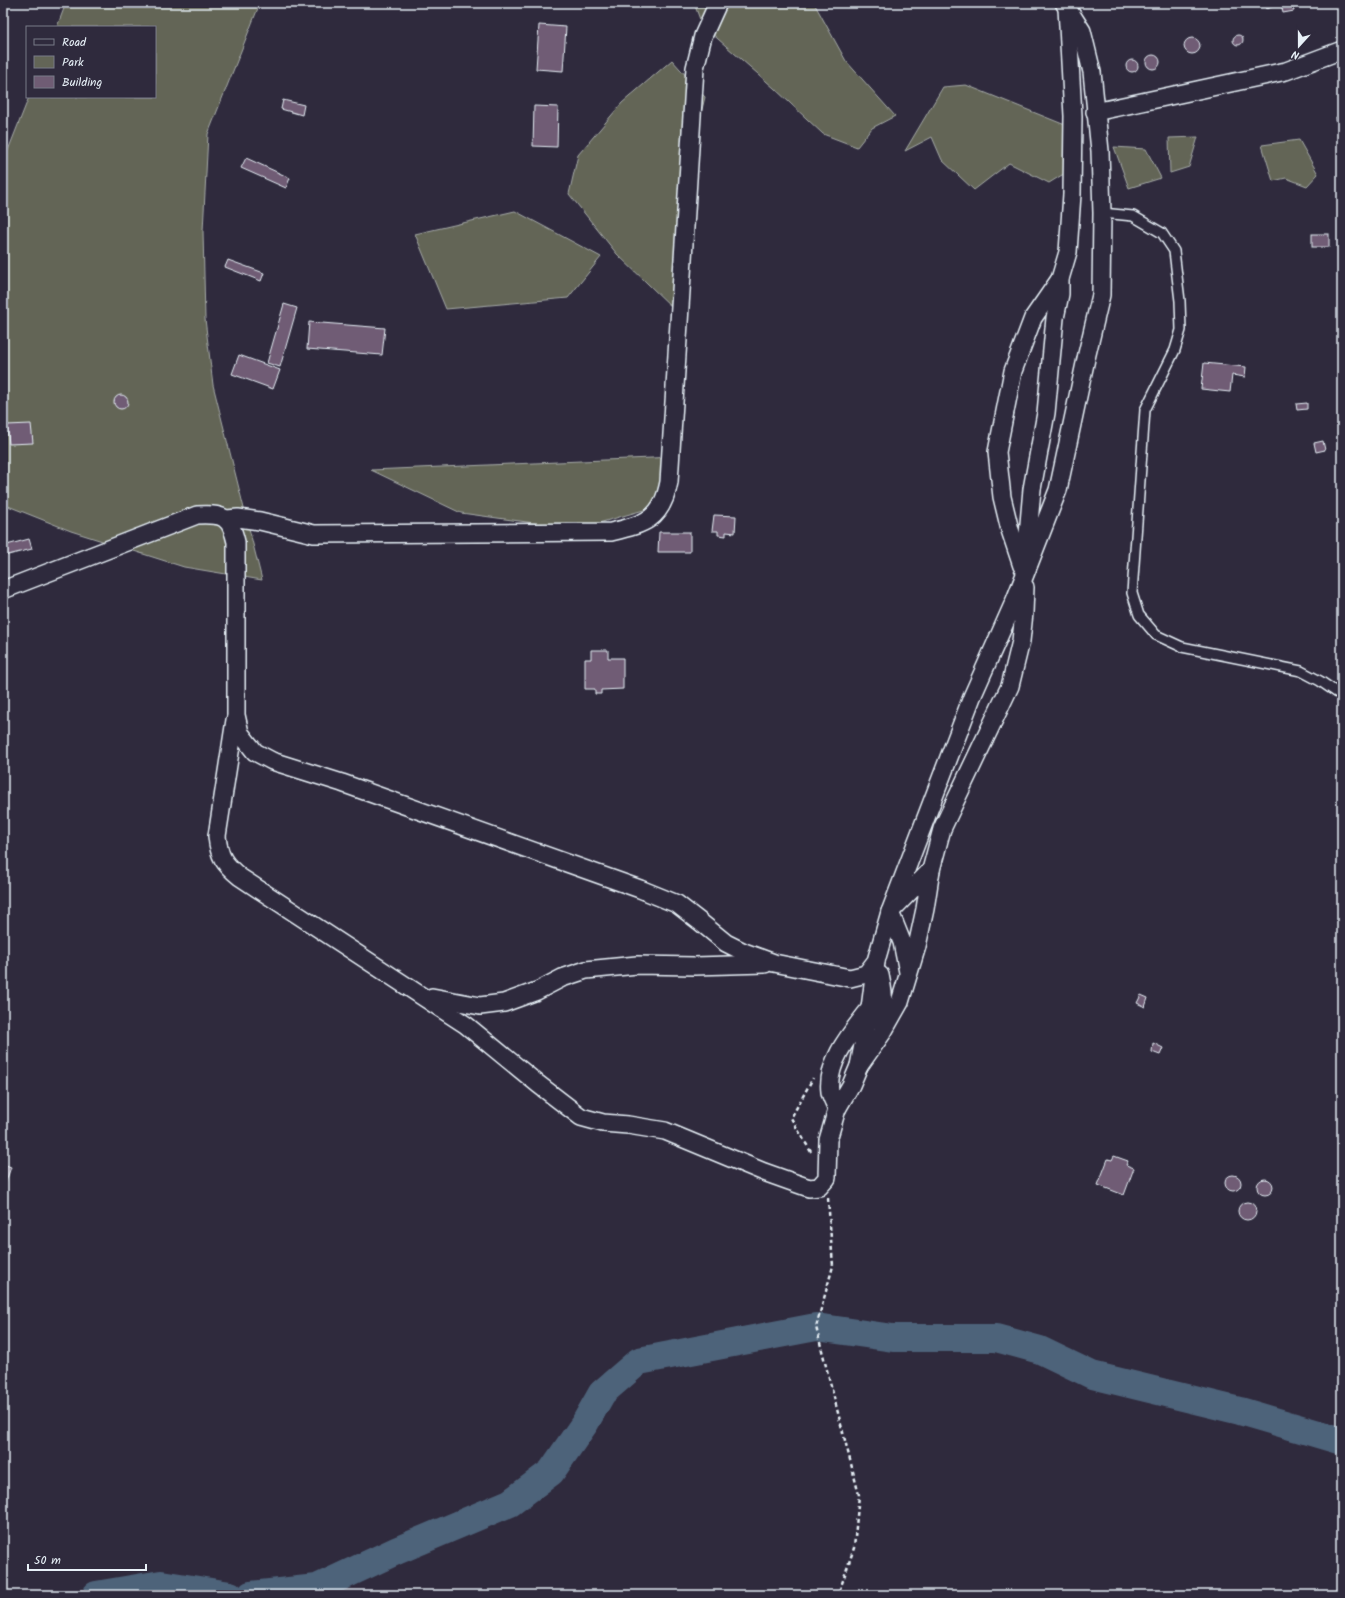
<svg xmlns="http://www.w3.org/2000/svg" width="1345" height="1598" font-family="Kalam,sans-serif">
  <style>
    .green { fill: #636557; stroke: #a6aba8 }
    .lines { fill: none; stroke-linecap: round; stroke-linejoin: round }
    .river { stroke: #4e637a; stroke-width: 28 }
    .building { fill: #6f5c74; stroke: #e8f1f8 }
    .lane-casing { stroke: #e8f1f8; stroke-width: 12 }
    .street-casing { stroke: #e8f1f8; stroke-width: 20 }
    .path { stroke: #e8f1f8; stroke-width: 2.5; stroke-dasharray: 4 3; stroke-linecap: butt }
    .lane { stroke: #2f2a3d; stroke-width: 9 }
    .street { stroke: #2f2a3d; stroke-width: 17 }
  </style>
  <rect width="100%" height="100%" fill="#2f2a3d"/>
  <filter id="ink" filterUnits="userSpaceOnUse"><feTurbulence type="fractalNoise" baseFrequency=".025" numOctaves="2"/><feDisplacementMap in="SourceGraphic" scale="8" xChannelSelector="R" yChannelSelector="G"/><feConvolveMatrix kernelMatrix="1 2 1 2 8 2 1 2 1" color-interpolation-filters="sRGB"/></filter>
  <g filter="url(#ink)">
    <g class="green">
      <path d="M 66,3 L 260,3 L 208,134 L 203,231 L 205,319 L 213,385 L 262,580 L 184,567 L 71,531 L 3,504 L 3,163 L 29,97 L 155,97 L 155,27 L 57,27 Z"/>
      <path d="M 694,3 L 814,3 L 846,61 L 895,116 L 872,128 L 857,147 L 823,134 L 774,88 L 702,25 Z"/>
      <path d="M 672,60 L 705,97 L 685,179 L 678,313 L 617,254 L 569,194 L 578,155 L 622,103 Z"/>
      <path d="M 966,85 L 1070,127 L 1070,170 L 1049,183 L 1009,163 L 974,190 L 942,160 L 932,137 L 905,151 L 943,87 Z"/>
      <path d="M 1198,137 L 1189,167 L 1170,173 L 1169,138 Z"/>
      <path d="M 1299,140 L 1318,174 L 1307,186 L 1286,178 L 1273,181 L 1262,145 Z"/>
      <path d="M 1114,147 L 1146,149 L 1161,178 L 1129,188 Z"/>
      <path d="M 515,211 L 601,257 L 568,298 L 446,309 L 415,234 Z"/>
      <path d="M 675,457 L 654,507 L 578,529 L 461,513 L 371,470 Z"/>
    </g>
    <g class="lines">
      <g class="river">
        <path d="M 96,1595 L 161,1584 L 230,1595"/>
        <path d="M 251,1595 L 317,1588 L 396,1551 L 510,1503 L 551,1472 L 585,1423 L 602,1393 L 639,1361 L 816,1327 L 893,1338 L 996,1338 L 1040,1350 L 1092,1375 L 1240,1411 L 1342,1441"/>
      </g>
    </g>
    <g class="building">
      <path d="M 1265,3 L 1292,3 L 1294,11 L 1283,13 L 1281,3 L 1267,9 Z"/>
      <path d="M 539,25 L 566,27 L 563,71 L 536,69 Z"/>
      <circle cx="1238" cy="40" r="5"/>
      <circle cx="1192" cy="46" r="8"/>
      <circle cx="1153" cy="62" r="7"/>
      <circle cx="1132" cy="66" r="6"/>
      <path d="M 283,100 L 304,105 L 302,115 L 281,109 Z"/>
      <path d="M 534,106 L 558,107 L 557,147 L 533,146 Z"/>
      <path d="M 1336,117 L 1342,117 L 1342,131 L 1337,131 Z"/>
      <path d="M 246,158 L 290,178 L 286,188 L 241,168 Z"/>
      <rect x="1312" y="234" width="17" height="13"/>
      <path d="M 228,260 L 264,273 L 261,281 L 225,267 Z"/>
      <path d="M 284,304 L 297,308 L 280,367 L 267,363 Z"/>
      <path d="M 309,322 L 385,328 L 382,355 L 307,349 Z"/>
      <path d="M 239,355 L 280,370 L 273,389 L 232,374 Z"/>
      <path d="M 1204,363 L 1246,367 L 1245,377 L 1232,375 L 1230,392 L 1201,389 Z"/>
      <circle cx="121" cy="402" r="7"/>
      <path d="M 1307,403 L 1307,409 L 1297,410 L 1296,404 Z"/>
      <path d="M 31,424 L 33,443 L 9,444 L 7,425 Z"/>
      <path d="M 1323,441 L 1325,450 L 1316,452 L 1314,443 Z"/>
      <path d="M 714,515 L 736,516 L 735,533 L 726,532 L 726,536 L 718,535 L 718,531 L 712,531 Z"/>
      <path d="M 659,532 L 690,532 L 690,552 L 658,552 Z"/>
      <path d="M 29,539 L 32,549 L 4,556 L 3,546 Z"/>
      <path d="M 591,650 L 608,650 L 608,658 L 623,658 L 623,689 L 601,690 L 601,694 L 595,694 L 595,689 L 585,689 L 585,659 L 591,659 Z"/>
      <path d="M 1141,995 L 1148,998 L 1145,1007 L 1137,1003 Z"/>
      <path d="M 1153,1043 L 1163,1048 L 1160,1055 L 1152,1052 Z"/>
      <path d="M 1114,1156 L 1128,1161 L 1126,1165 L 1134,1168 L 1124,1195 L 1098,1185 L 1108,1159 L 1112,1160 Z"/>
      <path d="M 3,1164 L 11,1167 L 3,1190 Z"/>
      <circle cx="1233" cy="1183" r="8"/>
      <circle cx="1265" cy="1187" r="8"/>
      <circle cx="1247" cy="1211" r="9"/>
    </g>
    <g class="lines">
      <defs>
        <path id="lane" d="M 1102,213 L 1133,216 L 1162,233 L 1174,251 L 1180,301 L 1181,330 L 1175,350 L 1145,410 L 1132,593 L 1139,615 L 1156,635 L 1182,647 L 1301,671 L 1320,681 L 1342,696"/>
        <g id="street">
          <path d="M 1095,112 L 1286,71 L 1342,50"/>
          <path d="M 227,519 L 238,518 L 260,521 L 314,534 L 611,532 C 644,524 662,520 669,482 L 695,68 L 703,36 L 718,3"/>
          <path d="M 1026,558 L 1032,489 L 1046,413 L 1055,318 L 1060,294 L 1060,279 L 1068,252 L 1072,194 L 1073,116 L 1067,8"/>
          <path d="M 1022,566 L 1010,530 L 1002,497 L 997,452 L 1013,371 L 1033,318 L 1060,279"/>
          <path d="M 3,590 L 197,515 C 222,514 230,515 236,542 L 236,715 L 240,733 L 255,752 L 272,761 L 342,783 L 640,889 L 677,904 L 699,921 L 726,943 L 744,952 L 774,963 L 850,978 L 866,974 L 876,961 L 890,912 L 972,697 L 1015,600 L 1058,490 L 1087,354 L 1101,295 L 1102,213 L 1100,151 L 1092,72 L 1082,31 L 1064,3"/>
          <path d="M 235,720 L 217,836 C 219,857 224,864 240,877 L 466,1025 L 538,1084 L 581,1117 L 603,1123 L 628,1125 L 665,1131 L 764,1172 L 809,1188 L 819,1187 L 827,1178 L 828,1140 L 837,1109 L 851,1085 L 859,1066 L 870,1008 L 876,962"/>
          <path d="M 908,972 L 902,942 L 890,912 L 931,870"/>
          <path d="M 880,975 C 884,993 885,1010 883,1028"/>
          <path d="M 432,997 L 480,1006 L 504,1003 L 537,991 L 562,978 L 586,970 L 637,965 L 695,966 L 765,964"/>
          <path d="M 859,1066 L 883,1032 L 900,1002 L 917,946 L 925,909 L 931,870 L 942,829 L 1010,686 L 1021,641 L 1024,613 L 1025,587"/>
          <path d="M 837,1109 C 835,1104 831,1097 830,1092 C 826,1062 851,1033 868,1011"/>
        </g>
      </defs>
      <use href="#lane" class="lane-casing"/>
      <use href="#street" class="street-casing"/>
      <g class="path">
        <path d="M 811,1152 L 791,1118 L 813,1078"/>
        <path d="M 828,1198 L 833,1266 L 816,1327 L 859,1495 L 854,1548 L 838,1595"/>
      </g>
      <use href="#lane" class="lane"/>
      <use href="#street" class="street"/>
    </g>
  </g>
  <rect width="1345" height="1598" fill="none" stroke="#2f2a3d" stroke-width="16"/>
  <rect x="8" y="8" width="1329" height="1582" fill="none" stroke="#e8f1f8" stroke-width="1.5" filter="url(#ink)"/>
  <rect x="26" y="26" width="130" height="72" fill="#2f2a3d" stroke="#797a88"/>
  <rect x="34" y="39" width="20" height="6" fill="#2f2a3d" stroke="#797a88"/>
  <text x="62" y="46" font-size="12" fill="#e8f1f8">Road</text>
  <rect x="34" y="56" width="20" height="12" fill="#636557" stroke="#797a88"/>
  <text x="62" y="66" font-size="12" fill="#e8f1f8">Park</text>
  <rect x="34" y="76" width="20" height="12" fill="#6f5c74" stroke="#797a88"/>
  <text x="62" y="86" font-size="12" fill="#e8f1f8">Building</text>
  <g transform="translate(1299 46) rotate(201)" stroke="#2f2a3d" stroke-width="3" paint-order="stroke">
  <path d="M0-3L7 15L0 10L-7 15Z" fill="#e8f1f8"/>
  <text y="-6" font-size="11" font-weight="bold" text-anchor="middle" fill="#e8f1f8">N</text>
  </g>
  <path d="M28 1564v6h118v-6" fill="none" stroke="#e8f1f8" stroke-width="2"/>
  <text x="34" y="1564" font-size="12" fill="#e8f1f8" stroke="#2f2a3d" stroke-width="3" paint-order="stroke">50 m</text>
</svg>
